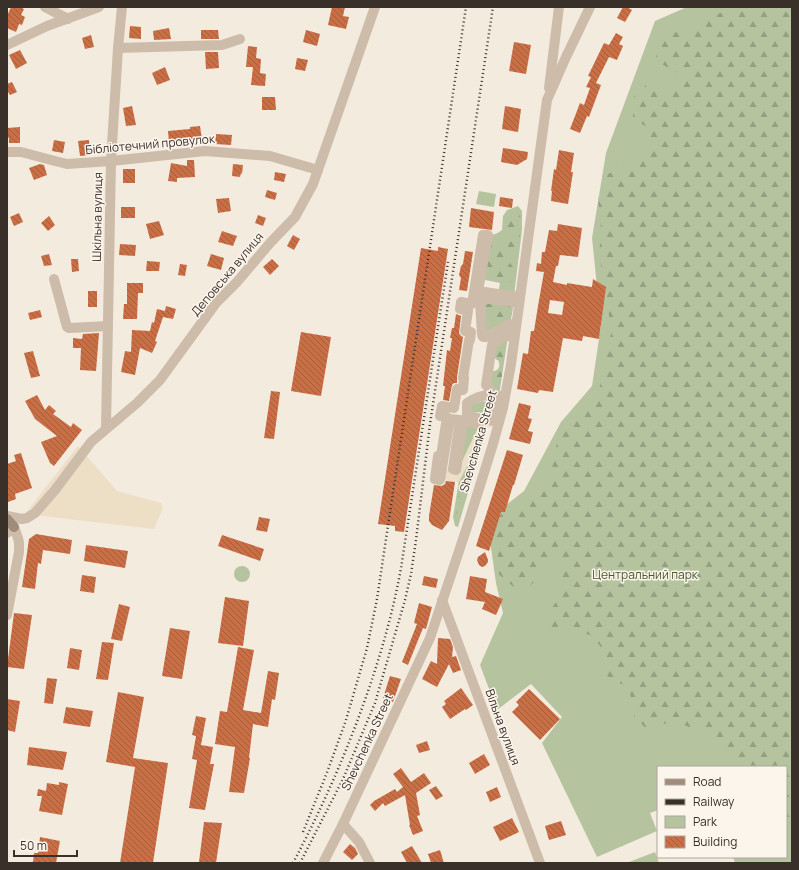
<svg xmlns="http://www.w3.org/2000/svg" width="799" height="870" font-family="Manrope,sans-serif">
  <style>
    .green { fill: #b5c49e }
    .forest { fill: url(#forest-firs) }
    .plaza { fill: #eddec6 }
    .building { fill: url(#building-back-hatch); fill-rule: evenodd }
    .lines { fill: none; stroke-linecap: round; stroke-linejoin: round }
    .street { stroke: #cdbcaa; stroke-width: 10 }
    .secondary { stroke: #a18b7b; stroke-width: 10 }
    .rail { stroke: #3a302a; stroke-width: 2.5; stroke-dasharray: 1 3; stroke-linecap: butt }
    .labels { text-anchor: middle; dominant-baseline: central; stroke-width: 3; stroke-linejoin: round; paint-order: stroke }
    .street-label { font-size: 12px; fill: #3a302a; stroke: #fbf5ec }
    .park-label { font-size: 12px; fill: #475a2c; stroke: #fbf5ec }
  </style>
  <defs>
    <pattern id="forest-firs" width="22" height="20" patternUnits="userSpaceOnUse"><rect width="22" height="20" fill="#b5c49e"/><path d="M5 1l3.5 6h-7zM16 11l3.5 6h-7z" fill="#94a081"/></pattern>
    <pattern id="building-back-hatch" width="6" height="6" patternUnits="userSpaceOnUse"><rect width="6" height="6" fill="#cb6e46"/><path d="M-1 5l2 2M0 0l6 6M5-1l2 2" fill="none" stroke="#a65b3b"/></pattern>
  </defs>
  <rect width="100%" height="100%" fill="#f4ebdf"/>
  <g class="green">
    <path d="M 687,7 L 792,7 L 792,863 L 735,863 L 733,857 L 786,857 L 786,767 L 658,767 L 658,810 L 650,813 L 657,831 L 597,857 L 542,743 L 562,717 L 531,684 L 497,710 L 480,665 L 503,613 L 496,583 L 487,520 L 524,491 L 561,422 L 592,386 L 601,325 L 592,238 L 606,153 L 655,21 Z"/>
    <path d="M 479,191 L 496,194 L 494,207 L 476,204 Z"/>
    <path d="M 518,206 L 522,211 L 522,230 L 514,296 L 498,294 L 500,283 L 480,279 L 488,235 C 494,235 497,234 502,230 L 503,216 L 507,210 Z"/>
    <path d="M 481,298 L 514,302 L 510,325 L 486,337 Z"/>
    <path d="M 463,421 L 480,424 L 458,470 Z"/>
    <path d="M 487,427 L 458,527 L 455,526 L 453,517 L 459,480 Z"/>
    <circle cx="242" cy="574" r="8"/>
    <path d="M 655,852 L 659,863 L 629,863 L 629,862 Z"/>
  </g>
  <g class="forest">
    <path d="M 732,7 L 792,7 L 792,414 L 788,434 L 792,438 L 792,829 L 786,824 L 786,767 L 734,767 C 734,761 732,755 728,750 C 720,741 687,724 676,723 C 665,723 655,725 645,727 L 635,719 L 629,688 L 607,676 L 602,648 L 590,635 L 547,626 L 548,613 L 554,605 L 564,590 L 560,564 L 553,557 L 542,561 L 539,577 L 528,588 L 519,590 L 510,584 L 494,570 L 498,556 L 497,548 L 490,541 L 497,517 L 505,512 L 526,504 L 550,487 L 554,479 L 552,462 L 560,431 L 580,412 L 600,386 L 611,334 L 606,287 L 599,257 L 601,229 L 598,199 L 608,174 L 627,165 L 641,161 L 648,151 L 647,127 L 633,119 L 634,96 L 647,84 L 671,93 L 687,78 L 656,61 L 656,44 L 664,31 L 685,33 L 702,22 Z"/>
    <path d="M 515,208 L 518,209 C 524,219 519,245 516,256 L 512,258 L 510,263 C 516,270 515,273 513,281 L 508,284 L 507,288 L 513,293 L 501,290 L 503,286 L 503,280 L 496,280 L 495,278 L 491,277 L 484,277 L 491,239 L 493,247 L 499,248 L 506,256 C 507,253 507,250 508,246 C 508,244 510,242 510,240 C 510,236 506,232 505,228 C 501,219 506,210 515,208 Z"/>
    <path d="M 487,302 L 511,305 L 506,323 L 498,326 L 496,314 L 493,313 L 486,313 L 485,304 Z"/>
    <path d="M 508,336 L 499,396 L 494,394 L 488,371 C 493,372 501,371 499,363 C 498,358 498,362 495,358 C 493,355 493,348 492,345 Z"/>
    <path d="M 482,401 L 487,402 L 490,407 L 489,419 L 483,419 L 482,414 L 479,412 L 471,412 L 471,405 Z"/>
    <path d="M 471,461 L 475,461 L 460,513 L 457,514 L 456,511 L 459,491 L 463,475 Z"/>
  </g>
  <g class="plaza">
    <path d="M 480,421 L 495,421 L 491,428 L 487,427 L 459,482 L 440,480 L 442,468 L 458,470 L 480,424 Z"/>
    <path d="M 78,446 L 117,491 L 161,503 L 163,508 L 154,529 L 25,514 Z"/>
  </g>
  <g class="building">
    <path d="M 11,7 L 20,7 L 24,9 L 21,15 L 25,17 L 22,25 L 19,24 L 16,32 L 7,28 L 7,16 Z"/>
    <path d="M 332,7 L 345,7 L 343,16 L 349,17 L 346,29 L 328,25 Z"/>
    <path d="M 623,7 L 627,7 L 632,10 L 625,22 L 617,18 Z"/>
    <path d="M 130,26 L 141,27 L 141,39 L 129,38 Z"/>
    <path d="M 169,28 L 171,39 L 154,40 L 153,31 Z"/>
    <path d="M 201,30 L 218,30 L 219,39 L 201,39 Z"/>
    <path d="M 306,30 L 320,34 L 317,46 L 303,42 Z"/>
    <path d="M 616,33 L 623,37 L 619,44 L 623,46 L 617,60 L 609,57 L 596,83 L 601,85 L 589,117 L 587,116 L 580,133 L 570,129 L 580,103 L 584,105 L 590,88 L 586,87 L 591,77 L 588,76 L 604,43 L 609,45 Z"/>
    <path d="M 91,35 L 94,47 L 85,49 L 82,38 Z"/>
    <path d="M 514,42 L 531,45 L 526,74 L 509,71 Z"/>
    <path d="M 248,46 L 257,47 L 256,58 L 261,59 L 260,73 L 266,74 L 265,86 L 251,85 L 253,67 L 246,67 Z"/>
    <path d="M 20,50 L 27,63 L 16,69 L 9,55 Z"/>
    <path d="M 205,52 L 218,52 L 219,68 L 206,69 Z"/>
    <path d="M 297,58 L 308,60 L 305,71 L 295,69 Z"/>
    <path d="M 165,67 L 170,80 L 157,85 L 152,73 Z"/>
    <path d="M 12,82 L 17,92 L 10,95 L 7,90 L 7,84 Z"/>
    <path d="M 262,97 L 275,97 L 276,110 L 262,110 Z"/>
    <path d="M 132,106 L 136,125 L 126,126 L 123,108 Z"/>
    <path d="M 505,106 L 521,109 L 518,132 L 502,129 Z"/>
    <path d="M 200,126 L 202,140 L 169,143 L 168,131 L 190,129 L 190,127 Z"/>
    <path d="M 20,127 L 20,143 L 9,143 L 9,138 L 7,137 L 7,128 Z"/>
    <path d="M 216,134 L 232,135 L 231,145 L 215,144 Z"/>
    <path d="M 54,140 L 65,142 L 63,153 L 52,151 Z"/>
    <path d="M 89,140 L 90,155 L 80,156 L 78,141 Z"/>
    <path d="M 503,148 L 528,152 L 527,159 L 517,165 L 501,162 Z"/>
    <path d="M 559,150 L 574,153 L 571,172 L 573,172 L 568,204 L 551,201 L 552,191 L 551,191 L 554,169 L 556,170 Z"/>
    <path d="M 187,160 L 194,160 L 195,177 L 177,178 L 177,182 L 168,181 L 171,163 L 187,166 Z"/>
    <path d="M 40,164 L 44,165 L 47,175 L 34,180 L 29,168 Z"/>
    <path d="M 233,164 L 243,165 L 242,174 L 241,173 L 240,177 L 232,176 Z"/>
    <rect x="123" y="169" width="12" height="14"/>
    <path d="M 275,172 L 286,174 L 284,182 L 274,180 Z"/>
    <path d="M 267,190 L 277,193 L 275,200 L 265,197 Z"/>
    <path d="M 500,197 L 513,199 L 512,208 L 499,206 Z"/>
    <path d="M 229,198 L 231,211 L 218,213 L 216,199 Z"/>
    <rect x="121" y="207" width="14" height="11"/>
    <path d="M 471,208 L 494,212 L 492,230 L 469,227 Z"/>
    <path d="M 19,213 L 23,222 L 14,226 L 10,217 Z"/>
    <path d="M 258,215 L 266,218 L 263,226 L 255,223 Z"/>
    <path d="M 49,216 L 55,225 L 48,231 L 41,223 Z"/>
    <path d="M 159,221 L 164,235 L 150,239 L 146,224 Z"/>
    <path d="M 558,224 L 582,228 L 578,257 L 560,255 L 558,266 L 556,266 L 553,282 L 567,285 L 567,283 L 592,287 L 593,279 L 606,287 L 599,339 L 583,336 L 582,341 L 563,338 L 553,392 L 539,390 L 538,393 L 517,389 L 523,353 L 528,354 L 531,331 L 534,331 L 538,306 L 544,272 L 536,271 L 537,263 L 541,264 L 542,252 L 545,252 L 549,230 L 557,231 ZM 550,300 L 564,302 L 562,315 L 548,313 Z"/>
    <path d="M 222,231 L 237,236 L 233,246 L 218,242 Z"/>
    <path d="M 293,235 L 300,239 L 294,250 L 287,246 Z"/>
    <path d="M 120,244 L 136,245 L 135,256 L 119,255 Z"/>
    <path d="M 438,247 L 448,249 L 404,532 L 395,531 L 395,526 L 378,524 L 421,248 L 438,251 Z"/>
    <path d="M 465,251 L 473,252 L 467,291 L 459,290 L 461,278 L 459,275 L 461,266 L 463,264 Z"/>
    <path d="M 49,254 L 52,265 L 44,266 L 41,256 Z"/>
    <path d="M 211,254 L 224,258 L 221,270 L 207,266 Z"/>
    <path d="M 71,259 L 78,259 L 79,271 L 72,272 Z"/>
    <path d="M 272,259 L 279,266 L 270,275 L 263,267 Z"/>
    <path d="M 147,261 L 160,262 L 159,271 L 146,271 Z"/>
    <path d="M 180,264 L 187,265 L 185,276 L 178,275 Z"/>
    <path d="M 127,283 L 143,283 L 143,293 L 138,293 L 137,319 L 123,319 L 124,304 L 127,304 Z"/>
    <rect x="88" y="291" width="9" height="16"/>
    <path d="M 166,306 L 176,309 L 173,319 L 163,317 L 155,341 L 157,342 L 152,353 L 140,348 L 135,375 L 121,372 L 125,351 L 131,352 L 132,330 L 150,331 L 152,322 L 154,323 L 157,309 L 165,311 Z"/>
    <path d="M 40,310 L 42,317 L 30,320 L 28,313 Z"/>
    <path d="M 456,314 L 461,316 L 459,333 L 461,336 L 463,337 L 457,377 L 457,383 L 454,383 L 452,385 L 449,401 L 443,400 L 445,386 L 443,386 L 447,350 L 450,351 L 452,338 L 450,338 L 452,328 L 454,328 Z"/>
    <path d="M 301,332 L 331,337 L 321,396 L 291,391 Z"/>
    <path d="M 99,333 L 96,371 L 80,370 L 81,348 L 73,348 L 73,338 L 82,339 L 83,334 Z"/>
    <path d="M 33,351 L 40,376 L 31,378 L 24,353 Z"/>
    <path d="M 271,391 L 280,392 L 274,439 L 264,438 Z"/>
    <path d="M 37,395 L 45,410 L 49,405 L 56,411 L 53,414 L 71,427 L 73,423 L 82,430 L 54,466 L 50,463 L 41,442 L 57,436 L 35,419 L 25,401 Z"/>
    <path d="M 519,403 L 531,406 L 528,418 L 532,419 L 528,431 L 533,432 L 530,444 L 509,439 Z"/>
    <path d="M 507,450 L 523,455 L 514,485 L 513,485 L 505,512 L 501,512 L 489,551 L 476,546 Z"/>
    <path d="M 21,453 L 32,488 L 15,494 L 16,499 L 8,502 L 7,497 L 7,464 L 16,461 L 14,455 Z"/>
    <path d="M 446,481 L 455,482 L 449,521 L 442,530 L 432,525 L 429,521 L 429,516 L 434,485 L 442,486 L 445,484 Z"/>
    <path d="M 259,517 L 270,519 L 267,532 L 256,530 Z"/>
    <path d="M 36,534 L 72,540 L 70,554 L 43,550 L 41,564 L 38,563 L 35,589 L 22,587 L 29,539 Z"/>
    <path d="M 222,535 L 264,549 L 260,561 L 218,546 Z"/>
    <path d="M 86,545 L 128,551 L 125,568 L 84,561 Z"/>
    <path d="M 485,552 L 488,560 L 488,562 L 485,566 L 482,567 L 479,565 L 477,560 L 478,557 Z"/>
    <path d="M 82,575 L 96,577 L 94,593 L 80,591 Z"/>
    <path d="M 424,576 L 438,579 L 436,588 L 422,585 Z"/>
    <path d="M 470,576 L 487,579 L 485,592 L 503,599 L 496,615 L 482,609 L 485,602 L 466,599 Z"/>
    <path d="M 225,597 L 249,601 L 243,646 L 218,643 Z"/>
    <path d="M 419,603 L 432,607 L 426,629 L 423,628 L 408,665 L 402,662 L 417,624 L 414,623 Z"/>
    <path d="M 119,604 L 130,607 L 122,641 L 111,639 Z"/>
    <path d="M 14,613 L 32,615 L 24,669 L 7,667 Z"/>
    <path d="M 170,628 L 190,631 L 182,679 L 162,676 Z"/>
    <path d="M 438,638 L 450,639 L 453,647 L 452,657 L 456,656 L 461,670 L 453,673 L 449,664 L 437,687 L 422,679 L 431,661 L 437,664 Z"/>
    <path d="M 102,642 L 114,643 L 108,680 L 96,679 Z"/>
    <path d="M 238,647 L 254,650 L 243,710 L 261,713 L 268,671 L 279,673 L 275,700 L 272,699 L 268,727 L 253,724 L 249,758 L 250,758 L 244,793 L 229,792 L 235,747 L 215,744 L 220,711 L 227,712 Z"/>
    <path d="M 70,648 L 82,650 L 79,670 L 67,668 Z"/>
    <path d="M 390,676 L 401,679 L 393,702 L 383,698 Z"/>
    <path d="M 47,678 L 57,679 L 53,704 L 44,703 Z"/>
    <path d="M 461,688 L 473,705 L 466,710 L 465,709 L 450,719 L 442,707 L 446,704 L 444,701 Z"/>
    <path d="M 529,689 L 560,719 L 540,740 L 512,712 L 519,705 L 516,702 Z"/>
    <path d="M 118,692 L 144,697 L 133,758 L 168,763 L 153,863 L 120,863 L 135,767 L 106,762 Z"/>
    <path d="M 7,699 L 20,701 L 15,732 L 7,730 Z"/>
    <path d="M 66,707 L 93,711 L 90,727 L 63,723 Z"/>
    <path d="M 196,716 L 206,718 L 201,745 L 213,747 L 210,764 L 214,764 L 205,810 L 189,808 L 197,760 L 192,759 L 196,736 L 192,735 Z"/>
    <path d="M 427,741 L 430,750 L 419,753 L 416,745 Z"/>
    <path d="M 29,747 L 67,752 L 63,770 L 27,765 Z"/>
    <path d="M 484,754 L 490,765 L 475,774 L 469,763 Z"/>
    <path d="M 401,768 L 411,782 L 424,773 L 431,783 L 416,793 L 420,815 L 417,816 L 423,831 L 413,835 L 409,825 L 410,825 L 405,795 L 385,806 L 383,803 L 375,811 L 370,805 L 374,801 L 395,789 L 397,792 L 392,796 L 403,787 L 393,774 Z"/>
    <path d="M 59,782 L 68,784 L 62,815 L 39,811 L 42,796 L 37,796 L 38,789 L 46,791 L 47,783 L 59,785 Z"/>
    <path d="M 436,786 L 443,796 L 436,800 L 429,790 Z"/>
    <path d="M 497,787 L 501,797 L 490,802 L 486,792 Z"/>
    <path d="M 512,818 L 519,832 L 500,841 L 493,827 Z"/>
    <path d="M 561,821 L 566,835 L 549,840 L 545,826 Z"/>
    <path d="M 204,822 L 222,823 L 216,863 L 199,862 Z"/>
    <path d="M 40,837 L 60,841 L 56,863 L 37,863 L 37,862 L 33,862 L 34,853 L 38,853 Z"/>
    <path d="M 350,844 L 355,848 L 358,854 L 352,860 L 343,852 Z"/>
    <path d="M 412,846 L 422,863 L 407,863 L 401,852 Z"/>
    <path d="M 440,850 L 444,863 L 431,863 L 428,854 Z"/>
  </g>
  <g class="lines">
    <g class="street">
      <path d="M 45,7 L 68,19"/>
      <path d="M 7,45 L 47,26 L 99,7"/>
      <path d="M 118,48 L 222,45 L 240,39"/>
      <path d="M 549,88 L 559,7"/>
      <path d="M 7,152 L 21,152 L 55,161 L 67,164 L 111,161 L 205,151 L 270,156 L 318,170"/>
      <path d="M 483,235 L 488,235 L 478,291 L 498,294 L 514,296 L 514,302 L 481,298 L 480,302 L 482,335 L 483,337 L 486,337 L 510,324 L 508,336 L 503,337 L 492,345 L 486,385 L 494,394 L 499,396 L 495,421 L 492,421 L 494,403 L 490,395 C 483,395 473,398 467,403 L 467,415 L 478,418 L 478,420 L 480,421 L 480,424 L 463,421 L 456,470 L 453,469 L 460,420 L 450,419 L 440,480 L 435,479 L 438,456 L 441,456 L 447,417 L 440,416 L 442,406 L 454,408 L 457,389 L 463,390 L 464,378 L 463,378 L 469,340 L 470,340 L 471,332 L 465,331 L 468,311 L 460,309 L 461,302 L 472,304 Z"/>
      <path d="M 54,279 L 67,327 L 69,328 L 108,326"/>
      <path d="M 106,428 L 111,161 L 118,48 L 122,7"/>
      <path d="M 7,516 L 22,519 L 27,518 L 35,513 L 55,490 L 91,442 L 137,403 L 160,380 L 216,303 L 237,282 L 270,243 L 295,217 L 313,184 L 375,7"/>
      <path d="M 7,533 L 14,527 L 18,538 L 19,543 L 19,552 L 7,615"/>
      <path d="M 442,600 L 540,863"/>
      <path d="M 343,824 L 359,842 L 370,863"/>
      <path d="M 323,863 L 343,824 L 430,638 L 467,527 L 493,444 L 503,408 L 511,364 L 547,100 L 566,57 L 590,7"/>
    </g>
    <path class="secondary" d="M 7,519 L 14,527"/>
    <g class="rail">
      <path d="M 303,832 L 328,770 L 346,720 L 367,648 L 377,599 L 466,7"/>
      <path d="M 293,863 C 319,814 342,763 361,711 C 378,664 392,618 401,568 L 448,262"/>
      <path d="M 300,863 L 343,779 L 375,703 L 405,600 L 411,574 L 416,540 L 430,424 L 493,7"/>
    </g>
  </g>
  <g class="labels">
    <g class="street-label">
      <text transform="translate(150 144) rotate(-5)">Бібліотечний провулок</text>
      <text transform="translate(97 217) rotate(-89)">Шкільна вулиця</text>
      <text transform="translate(227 274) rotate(-50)">Деповська вулиця</text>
      <text transform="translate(478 441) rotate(-74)">Shevchenka Street</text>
      <text transform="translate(503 727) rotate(70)">Вільна вулиця</text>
      <text transform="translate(367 742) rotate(-65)">Shevchenka Street</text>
    </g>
    <g class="park-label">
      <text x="645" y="574">Центральний парк</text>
    </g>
  </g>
  <rect width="799" height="870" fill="none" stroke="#3a302a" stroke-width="16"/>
  <rect x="657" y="766" width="130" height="92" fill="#fbf5ec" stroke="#aea69e"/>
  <rect x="665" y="779" width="20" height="6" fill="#a18b7b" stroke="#aea69e"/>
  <text x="693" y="786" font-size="12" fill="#3a302a">Road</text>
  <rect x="665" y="799" width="20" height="6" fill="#3a302a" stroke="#aea69e"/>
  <text x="693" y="806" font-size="12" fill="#3a302a">Railway</text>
  <rect x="665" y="816" width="20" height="12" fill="#b5c49e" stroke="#aea69e"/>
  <text x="693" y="826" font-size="12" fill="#3a302a">Park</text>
  <rect x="665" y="836" width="20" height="12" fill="url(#building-back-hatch)" stroke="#aea69e"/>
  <text x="693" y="846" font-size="12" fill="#3a302a">Building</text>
  <path d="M14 850v6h63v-6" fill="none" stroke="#3a302a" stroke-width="2"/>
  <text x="20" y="850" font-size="12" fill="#3a302a" stroke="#fbf5ec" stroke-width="3" paint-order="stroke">50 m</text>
</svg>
